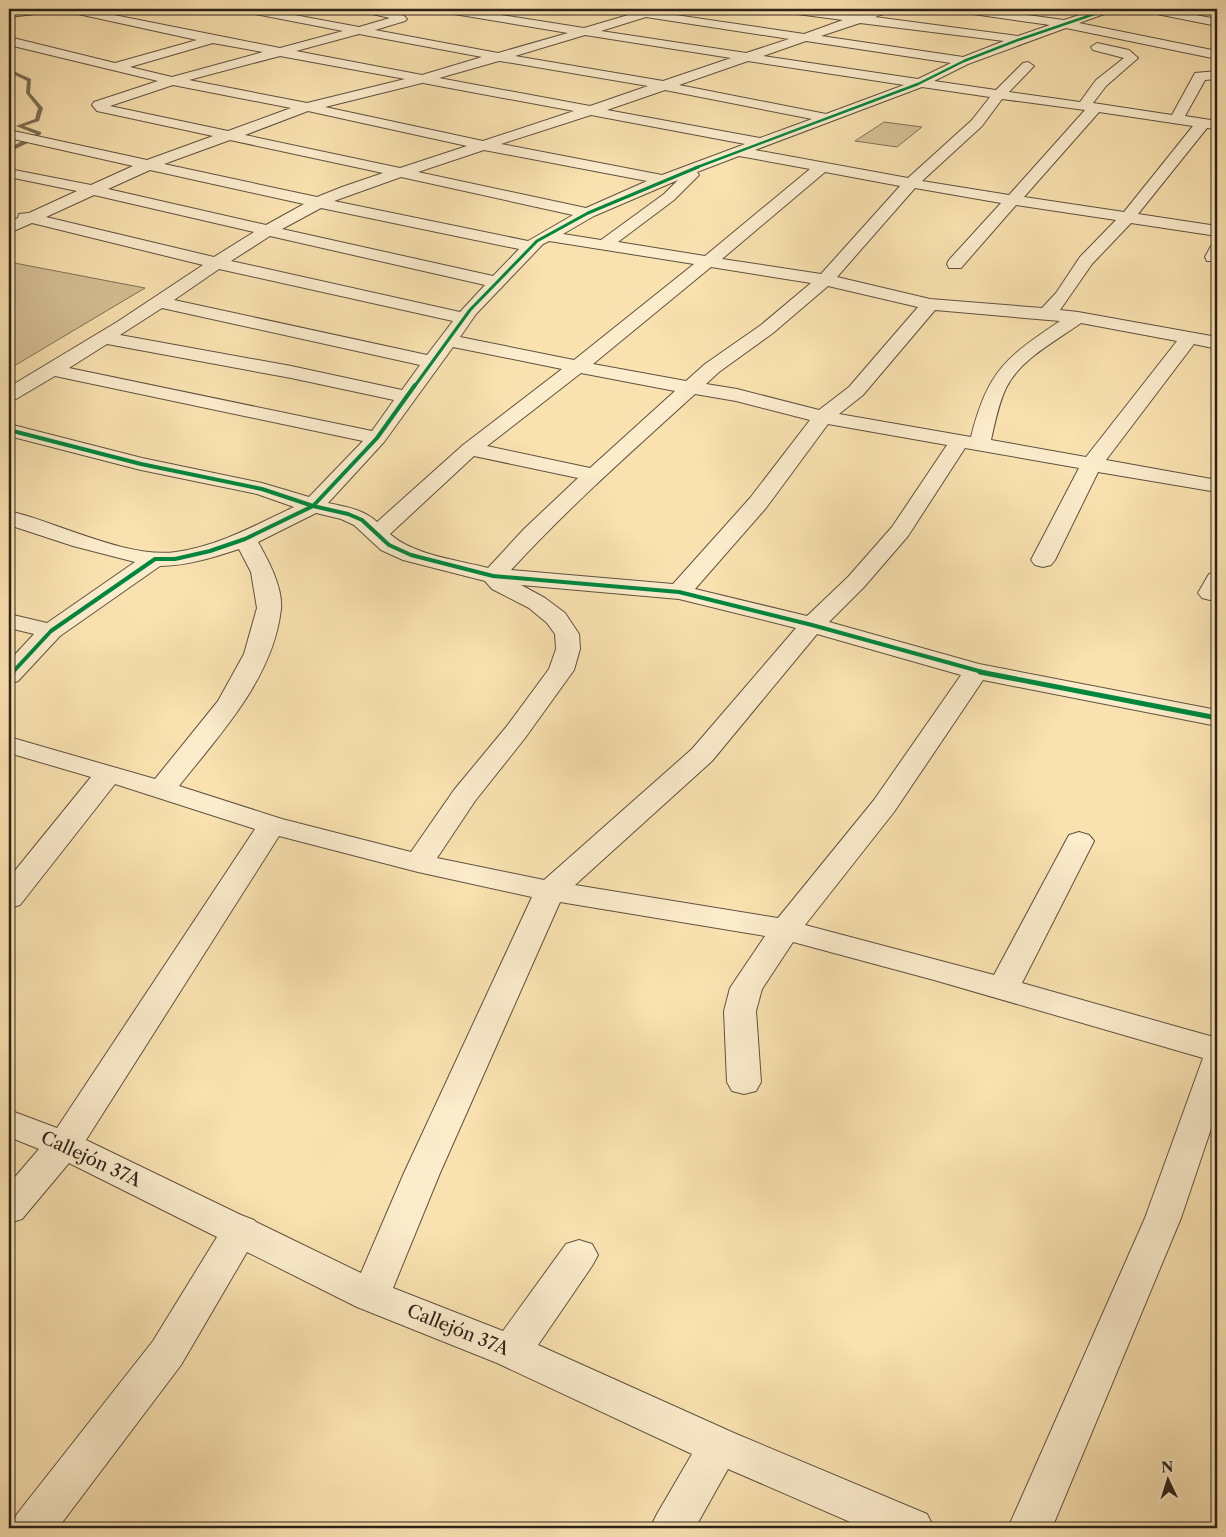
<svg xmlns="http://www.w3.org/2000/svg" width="1226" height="1537" font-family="'Libre Caslon Text',serif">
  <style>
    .green { fill: #d6c196; stroke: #817258 }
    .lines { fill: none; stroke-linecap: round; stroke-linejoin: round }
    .stream { fill: #7d6e55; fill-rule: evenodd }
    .minor-casing { stroke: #5f523f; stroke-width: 2 }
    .minor { fill: #fbeccc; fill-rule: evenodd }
    .cycleway-far3-casing { stroke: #fbeccc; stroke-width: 4 }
    .cycleway-far2-casing { stroke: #fbeccc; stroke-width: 5 }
    .cycleway-far1-casing { stroke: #fbeccc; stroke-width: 6 }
    .cycleway-casing { stroke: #fbeccc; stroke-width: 8 }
    .cycleway-far3 { stroke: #00873e; stroke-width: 2.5 }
    .cycleway-far2 { stroke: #00873e; stroke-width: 3 }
    .cycleway-far1 { stroke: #00873e; stroke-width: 4 }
    .cycleway { stroke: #00873e; stroke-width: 5 }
    .labels { text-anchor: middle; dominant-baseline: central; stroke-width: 4.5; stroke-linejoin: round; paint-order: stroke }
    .near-street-label { font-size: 18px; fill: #2c2219; stroke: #fbeccc }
  </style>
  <rect width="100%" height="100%" fill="#f9e2b0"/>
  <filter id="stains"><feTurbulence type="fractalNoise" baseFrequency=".004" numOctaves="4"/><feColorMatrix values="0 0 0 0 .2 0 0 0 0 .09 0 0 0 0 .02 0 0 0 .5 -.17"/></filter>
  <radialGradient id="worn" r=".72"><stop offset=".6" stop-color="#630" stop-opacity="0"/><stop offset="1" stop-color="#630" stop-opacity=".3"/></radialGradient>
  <g class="green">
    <path d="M 884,122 L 922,127 L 897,147 L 855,141 Z"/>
    <path d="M 9,262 L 145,288 L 9,369 Z"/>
  </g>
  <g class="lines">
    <path class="stream" d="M 9,69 L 31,79 L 30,93 L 43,108 L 39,121 L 24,126 L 41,132 L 41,134 L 32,141 L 9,152 L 9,148 L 36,134 L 16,126 L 35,119 L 38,108 L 26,93 L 27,81 L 9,72 Z"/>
    <defs>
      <g id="minor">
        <path d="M 24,9 L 58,9 L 52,12 L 9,17 L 9,11 Z"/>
        <path d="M 63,9 L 84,9 L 280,48 L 343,31 L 245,12 L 239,9 L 262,9 L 359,27 L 390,18 L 359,11 L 357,9 C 371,8 398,7 407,19 L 405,21 L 375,30 L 498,53 L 568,33 L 442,12 L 436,9 L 463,9 L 584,28 L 635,13 L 641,10 L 668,9 L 662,13 L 804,34 L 843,20 L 782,12 L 776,9 L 807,9 L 858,15 L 877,9 L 894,9 L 892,11 L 875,17 L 1018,36 L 1050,25 L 959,12 L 953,9 L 982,9 L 1064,20 L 1098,9 L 1115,9 L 1113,11 L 1079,23 L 1217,51 L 1217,59 L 1066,28 L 968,64 L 934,81 L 996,90 L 1023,63 L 1028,62 L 1034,66 L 1009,92 L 1080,102 L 1096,80 L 1124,58 L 1093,50 L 1091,47 L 1097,43 L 1129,50 L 1138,58 L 1106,86 L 1093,103 L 1172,115 L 1195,73 L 1217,71 L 1217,79 L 1205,80 L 1185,116 L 1217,121 L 1217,129 L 1207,128 L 1138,214 L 1217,226 L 1217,236 L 1131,223 L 1092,264 L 1060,310 L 1078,312 L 1217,337 L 1217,349 L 1194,344 L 1106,460 L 1217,480 L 1217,492 L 1098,472 L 1055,560 L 1051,565 L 1043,567 L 1035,565 L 1031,560 L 1079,468 L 965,448 L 908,536 L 864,587 L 829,622 L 979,664 L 1217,710 L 1217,726 L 983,680 L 894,812 L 805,925 L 994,975 L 1069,835 L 1079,832 L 1089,835 L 1094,841 L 1022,983 L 1217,1038 L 1217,1111 L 1181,1218 L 1052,1528 L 1008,1528 L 1145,1218 L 1203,1058 L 934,980 L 793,942 L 762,989 L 756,1011 L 761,1082 L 756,1091 L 744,1094 L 732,1091 L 727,1082 L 724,1011 L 730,988 L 765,936 L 560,902 L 440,1173 L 393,1288 L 503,1331 L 566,1244 L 579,1240 L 592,1244 L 598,1255 L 592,1266 L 538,1345 L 734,1433 L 927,1514 L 934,1528 L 864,1528 L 728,1469 L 695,1528 L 650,1528 L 657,1514 L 692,1454 L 497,1363 L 357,1307 L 247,1252 L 181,1365 L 58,1528 L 10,1528 L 17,1514 L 153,1341 L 217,1237 L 69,1163 L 22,1219 L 9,1223 L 9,1184 L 39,1149 L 9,1137 L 9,1110 L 57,1128 L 255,829 L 115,784 L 20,905 L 9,908 L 9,878 L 91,777 L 9,753 L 9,737 L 155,779 L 218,701 L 244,654 L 257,608 L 251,572 L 239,549 C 214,557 187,566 160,566 L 60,636 L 18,681 L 9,684 L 9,661 L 34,634 L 9,628 L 9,614 L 47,623 L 135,562 L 73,546 L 9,525 L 9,511 C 57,522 127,559 176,552 C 218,546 256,525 294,507 L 257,494 L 141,470 L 9,436 L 9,424 L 142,458 L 262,483 L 309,497 L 363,441 L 55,376 L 16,399 L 9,401 L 9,387 L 117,322 L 203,265 L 32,223 L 9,233 L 9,222 L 18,218 L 19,214 L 29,213 L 77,191 L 9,177 L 9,169 L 91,185 L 133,166 L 9,138 L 9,130 L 147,160 L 213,136 L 97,111 L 92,105 L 94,102 L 158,81 L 9,45 L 9,37 L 115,63 L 197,40 L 69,12 ZM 646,17 L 789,39 L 746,53 L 601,31 ZM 860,23 L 1004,41 L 963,57 L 821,36 ZM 359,34 L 482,57 L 422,75 L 296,51 ZM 585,35 L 731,58 L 663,81 L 515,56 ZM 806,41 L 951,63 L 918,79 L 763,56 ZM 213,43 L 263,52 L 172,77 L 130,67 ZM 280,56 L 405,79 L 307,103 L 189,80 ZM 499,61 L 500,61 L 648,86 L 590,106 L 439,78 ZM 748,61 L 904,85 L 826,114 L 679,85 ZM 422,83 L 423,83 L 574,111 L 483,141 L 325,107 ZM 173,85 L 291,108 L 228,131 L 110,106 ZM 922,87 L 990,97 L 972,120 L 908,178 L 755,150 ZM 665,90 L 812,119 L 760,138 L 607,110 ZM 1002,99 L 1085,110 L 1009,195 L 922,181 L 982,126 ZM 308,111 L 467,146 L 400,168 L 245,135 ZM 1099,112 L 1193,126 L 1124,212 L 1024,197 ZM 591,115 L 745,144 L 662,175 L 501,144 ZM 230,140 L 383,173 L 342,187 L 317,197 L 164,164 ZM 484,150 L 647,181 L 586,208 L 418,172 ZM 739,156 L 810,169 L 705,256 L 618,242 L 674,200 L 699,175 L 697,172 ZM 150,170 L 304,204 L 266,225 L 108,189 ZM 825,172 L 900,186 L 821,274 L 722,259 ZM 401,177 L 573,215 L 528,241 L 334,201 ZM 678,180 L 664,194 L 601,240 L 563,234 L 594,216 ZM 915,188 L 1001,203 L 949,260 L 947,264 L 949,268 L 961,268 L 1016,205 L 1116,220 L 1080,257 L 1056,293 L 1042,308 L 930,299 L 837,277 ZM 94,195 L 254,232 L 214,257 L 46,217 ZM 321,208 L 519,249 L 493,276 L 282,229 ZM 270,236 L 485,285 L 460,312 L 231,261 ZM 549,241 L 694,264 L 574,360 L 460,337 L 476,314 L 543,244 ZM 711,267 L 811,283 L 761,325 L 705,364 L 686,381 L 593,364 ZM 219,269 L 453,321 L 427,355 L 174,300 ZM 828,286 L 918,307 L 849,387 L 819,410 L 737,389 L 706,384 L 719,372 L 773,333 ZM 162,308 L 420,365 L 402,390 L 291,366 L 120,335 ZM 935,310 L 1060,321 C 1005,358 988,371 971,437 L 839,414 L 863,395 ZM 1081,323 L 1177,341 L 1086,457 L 991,440 C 995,423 998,405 1006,388 C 1020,359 1056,341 1081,323 ZM 107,344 L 291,378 L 394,400 L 372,431 L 69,368 ZM 453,347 L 562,369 L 463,445 L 377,522 C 363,509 346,507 328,503 L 384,442 ZM 581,373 L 675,391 L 590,468 L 487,446 ZM 695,394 L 736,401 L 810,420 L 750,498 L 673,584 L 511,570 C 568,508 632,451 695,394 ZM 828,424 L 947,445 L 892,527 L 848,577 L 807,616 L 695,589 L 766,508 ZM 474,456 L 578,478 L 524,529 L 488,568 C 458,560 413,555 390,534 ZM 316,513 L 341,519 L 354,525 L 381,550 L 403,560 L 485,581 L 492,589 L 529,608 L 547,623 L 555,634 L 556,649 L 549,669 L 507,726 L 454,790 L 411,852 L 282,819 L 179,786 C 220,734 273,679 281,609 C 283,587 268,560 258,542 ZM 521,585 L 679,599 L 796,628 L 692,749 L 544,880 L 437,858 L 475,801 L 525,738 L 574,670 L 580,649 L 579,634 L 565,613 L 545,598 ZM 817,634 L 961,675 L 874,800 L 778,918 L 575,885 L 712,761 ZM 279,836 L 418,872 L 532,897 L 404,1173 L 361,1273 L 256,1222 L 254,1220 L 241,1215 L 86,1140 Z"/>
        <path d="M 1141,9 L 1163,9 L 1217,19 L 1217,26 L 1147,12 Z"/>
        <path d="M 1217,245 L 1217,261 L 1207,261 L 1205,257 L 1211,246 Z"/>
        <path d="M 1217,572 L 1217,598 L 1210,600 L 1202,598 L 1198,593 L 1209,574 Z"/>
      </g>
    </defs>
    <use href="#minor" class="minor-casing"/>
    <use href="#minor" class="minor"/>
    <defs>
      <path id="cycleway-far3" d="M 695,168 L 918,84 L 964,61 L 1018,40 L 1109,9"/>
      <path id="cycleway-far2" d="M 414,387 L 470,310 L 537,241 L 588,213 L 698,167"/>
      <g id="cycleway-far1">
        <path d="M 9,430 L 141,464 L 262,489 L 313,506 L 348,514 L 362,520 L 389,545 L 411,555 L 493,576 L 679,592 L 812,625 L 986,673"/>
        <path d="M 12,673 L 51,631 L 155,559 L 175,559 L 210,551 L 245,539 L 313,506 L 377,438 L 415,385"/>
      </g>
      <g id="cycleway">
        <path d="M 980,672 L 1217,718"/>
        <path d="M 9,676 L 13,672"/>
      </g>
    </defs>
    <use href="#cycleway-far3" class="cycleway-far3-casing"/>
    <use href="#cycleway-far2" class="cycleway-far2-casing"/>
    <use href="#cycleway-far1" class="cycleway-far1-casing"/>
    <use href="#cycleway" class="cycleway-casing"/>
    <use href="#cycleway-far3" class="cycleway-far3"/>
    <use href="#cycleway-far2" class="cycleway-far2"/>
    <use href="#cycleway-far1" class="cycleway-far1"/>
    <use href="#cycleway" class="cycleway"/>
  </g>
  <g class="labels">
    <g class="near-street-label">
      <text transform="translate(91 1159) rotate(25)">Callejón 37A</text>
      <text transform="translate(458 1330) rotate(22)">Callejón 37A</text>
    </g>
  </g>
  <rect width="1226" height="1537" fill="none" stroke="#f9e2b0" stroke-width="30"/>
  <rect x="10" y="10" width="1206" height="1517" fill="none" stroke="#2c2219" stroke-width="2.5"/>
  <rect x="15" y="15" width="1196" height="1507" fill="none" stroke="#2c2219"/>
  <g transform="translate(1168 1480) rotate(356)" stroke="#fbeccc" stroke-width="4" paint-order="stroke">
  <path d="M0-4L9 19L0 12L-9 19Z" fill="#2c2219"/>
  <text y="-8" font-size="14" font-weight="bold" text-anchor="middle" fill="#2c2219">N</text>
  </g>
  <rect width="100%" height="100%" filter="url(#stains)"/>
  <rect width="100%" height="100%" fill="url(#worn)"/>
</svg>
